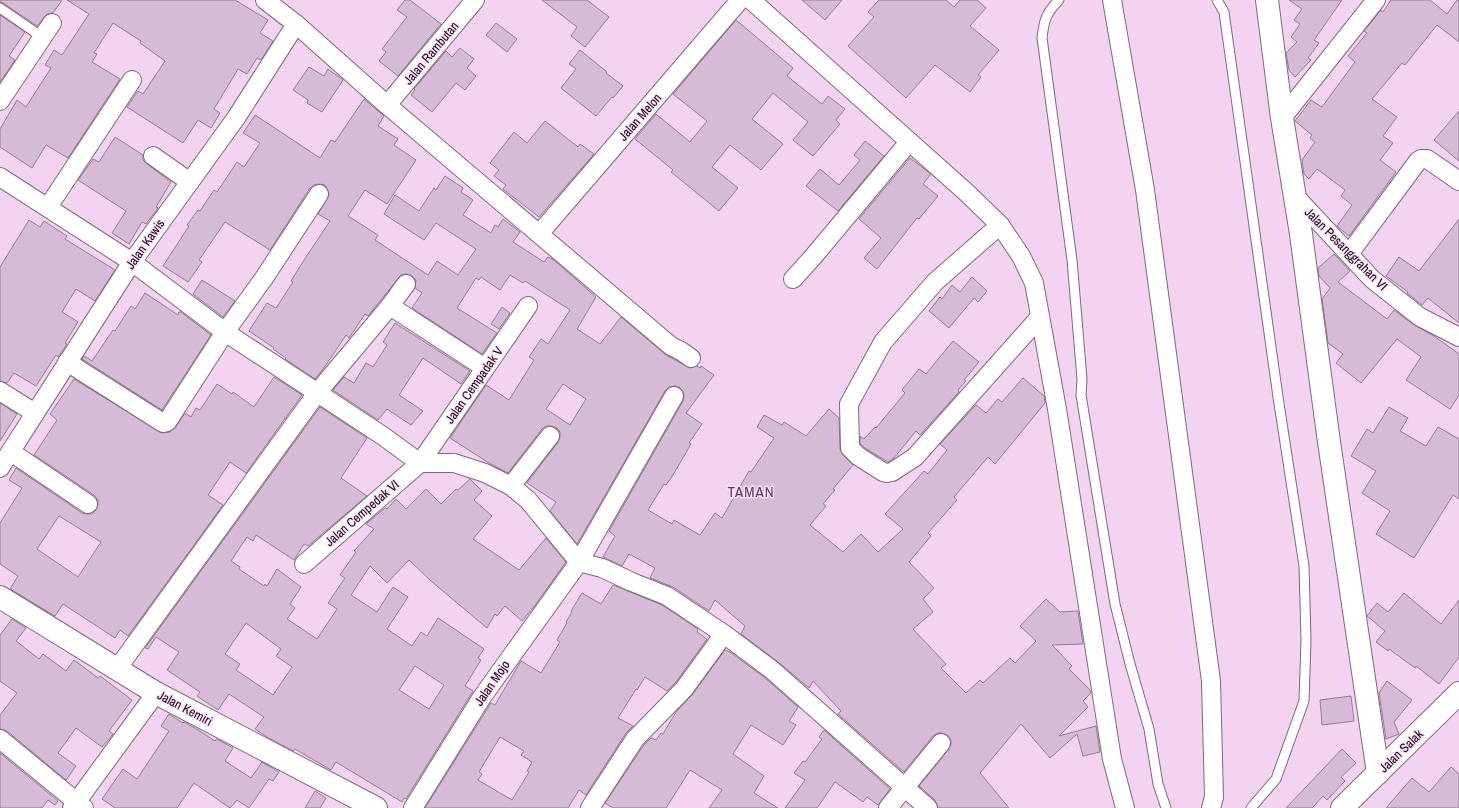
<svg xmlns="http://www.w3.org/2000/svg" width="1459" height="808" font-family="'Archivo Narrow',sans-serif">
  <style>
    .building { fill: #d6bbd6; stroke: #957b95; fill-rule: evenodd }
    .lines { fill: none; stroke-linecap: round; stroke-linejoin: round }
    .lane-casing { stroke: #81667e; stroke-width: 11 }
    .street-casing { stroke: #81667e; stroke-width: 20 }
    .secondary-casing { stroke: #81667e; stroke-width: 24 }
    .lane { stroke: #fff; stroke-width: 9 }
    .street { stroke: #fff; stroke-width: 18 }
    .secondary { stroke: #fff; stroke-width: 22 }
    .labels { text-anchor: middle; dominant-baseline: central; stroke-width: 3; stroke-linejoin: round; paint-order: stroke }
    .street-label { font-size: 13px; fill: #130912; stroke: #fce3fa }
    .quarter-label { font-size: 15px; letter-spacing: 1px; fill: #573e55; stroke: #fce3fa }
  </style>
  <rect width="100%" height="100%" fill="#f3d4f0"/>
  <g class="building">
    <path d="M 0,0 L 62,0 L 53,13 L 47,14 L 37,26 L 3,3 L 0,2 Z"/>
    <path d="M 67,0 L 235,0 L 268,20 L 260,33 L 273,41 L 261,60 L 257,58 L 247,74 L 238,69 L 214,109 L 220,113 L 211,128 L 198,120 L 183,143 L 127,107 L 138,91 L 143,94 L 165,61 L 140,43 L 141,41 L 113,23 L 94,53 L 97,54 L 92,62 L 120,79 L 68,158 L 46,145 L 32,168 L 0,147 L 0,129 L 17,100 L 26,107 L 51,68 L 45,65 L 54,50 L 62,55 L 89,14 Z"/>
    <path d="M 405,0 L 410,0 L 441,24 L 398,76 L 379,61 L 386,52 L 382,49 L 407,17 L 397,10 Z"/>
    <path d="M 542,0 L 587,0 L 609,17 L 585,47 L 571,36 L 577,27 Z"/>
    <path d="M 802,0 L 842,0 L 825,20 Z"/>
    <path d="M 879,0 L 946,0 L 954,7 L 960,0 L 977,0 L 986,8 L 970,26 L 999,50 L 978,75 L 981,77 L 970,92 L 935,65 L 906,98 L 848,46 L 874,17 L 868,12 Z"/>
    <path d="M 1289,0 L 1342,0 L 1314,40 L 1319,43 L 1308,58 L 1311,60 L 1295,77 L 1289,70 L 1286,53 L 1297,42 L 1291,37 L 1300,24 L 1294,20 L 1302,9 Z"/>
    <path d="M 1391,0 L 1430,0 L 1447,14 L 1457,0 L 1459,0 L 1459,42 L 1437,25 L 1405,65 L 1402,63 L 1372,99 L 1397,117 L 1383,136 L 1393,143 L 1380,160 L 1396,172 L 1349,236 L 1337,226 L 1352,205 L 1341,196 L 1345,190 L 1317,169 L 1309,179 L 1304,174 L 1302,160 L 1315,142 L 1310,138 L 1312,135 L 1295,121 L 1311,100 L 1322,107 L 1355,62 L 1348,56 L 1367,33 L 1364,31 L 1381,10 L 1383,12 Z"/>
    <path d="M 0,15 L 25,32 L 9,56 L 15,60 L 0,82 Z"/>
    <path d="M 736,20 L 793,68 L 787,76 L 822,104 L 828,96 L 845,109 L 836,120 L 840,124 L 813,156 L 793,140 L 808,122 L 773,93 L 752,119 L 783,144 L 761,170 L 730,145 L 712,167 L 738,188 L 719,211 L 671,172 L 673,170 L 635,139 L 656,114 L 690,142 L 707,121 L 673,94 Z"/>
    <path d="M 496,23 L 517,39 L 507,52 L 486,35 Z"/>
    <path d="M 460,48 L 474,59 L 467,68 L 476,76 L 465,90 L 456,83 L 432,112 L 411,95 L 415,90 L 414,89 L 446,51 L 452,57 Z"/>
    <path d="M 580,50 L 607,72 L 606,73 L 623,86 L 613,98 L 612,97 L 596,116 L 561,88 L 576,69 L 569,64 Z"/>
    <path d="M 309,67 L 324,76 L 328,69 L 343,80 L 322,112 L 307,103 L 308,100 L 293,90 Z"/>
    <path d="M 364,99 L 384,116 L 378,126 L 398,139 L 394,145 L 416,160 L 387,204 L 365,190 L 348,216 L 378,235 L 375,240 L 428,275 L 437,261 L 458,275 L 476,249 L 436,223 L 424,240 L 384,214 L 395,195 L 419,211 L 434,188 L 436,190 L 445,176 L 463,188 L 461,192 L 473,200 L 463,215 L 491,233 L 495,225 L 498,227 L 503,219 L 520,232 L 513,242 L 544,262 L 548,257 L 554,260 L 596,297 L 577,329 L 600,344 L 621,317 L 666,355 L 690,368 L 697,366 L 700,368 L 701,366 L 714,375 L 686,413 L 702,424 L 689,443 L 691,444 L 673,475 L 666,485 L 664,484 L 648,510 L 672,524 L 674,520 L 700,535 L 715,513 L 722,518 L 749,471 L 751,472 L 774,438 L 757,427 L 764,415 L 782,425 L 784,422 L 806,436 L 829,409 L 839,418 L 840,449 L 843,455 L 853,465 L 833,489 L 835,490 L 823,504 L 826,506 L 810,525 L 843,552 L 861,534 L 878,552 L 903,529 L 885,514 L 924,471 L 928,474 L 947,450 L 940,444 L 976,405 L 986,413 L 998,399 L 1002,402 L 1023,378 L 1044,396 L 1045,403 L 995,464 L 988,457 L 954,497 L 957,500 L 928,533 L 931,536 L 909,562 L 934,588 L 923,599 L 933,612 L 913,629 L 946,664 L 941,668 L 966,693 L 980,680 L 983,683 L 1010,658 L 1015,663 L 1036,641 L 1020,626 L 1046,599 L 1060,612 L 1078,611 L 1083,644 L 1052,645 L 1072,666 L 1069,669 L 1090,690 L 1091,693 L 1083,701 L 1088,707 L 1059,736 L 1096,726 L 1100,752 L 1083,756 L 1077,734 L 1050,758 L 1021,724 L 980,773 L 1009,808 L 938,808 L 935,800 L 919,786 L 949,749 L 951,744 L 951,740 L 947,735 L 942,733 L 938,733 L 933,736 L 904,772 L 838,714 L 841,711 L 813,681 L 809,688 L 778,662 L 741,634 L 745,626 L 715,600 L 709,611 L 673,587 L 650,578 L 655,568 L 629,554 L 622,566 L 603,557 L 615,536 L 609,531 L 683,401 L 684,396 L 683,391 L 679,387 L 674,386 L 669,387 L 665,391 L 577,544 L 550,511 L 556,502 L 527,483 L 558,442 L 560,437 L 560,432 L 557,428 L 551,426 L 546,426 L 542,429 L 508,473 L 489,463 L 450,438 L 486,385 L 509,400 L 534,360 L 529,357 L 541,339 L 548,344 L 570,310 L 525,281 L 523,283 L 510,275 L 500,290 L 481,277 L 479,280 L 476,278 L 457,308 L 497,333 L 482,354 L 412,308 L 422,293 L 415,288 L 416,280 L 412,276 L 407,274 L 401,275 L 368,316 L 365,314 L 349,338 L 346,335 L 326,365 L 315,379 L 285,359 L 286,358 L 273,349 L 274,348 L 249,331 L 267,303 L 276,308 L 293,282 L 291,281 L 304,260 L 330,221 L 318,214 L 329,195 L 328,190 L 325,185 L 319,184 L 314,185 L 310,188 L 270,250 L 225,222 L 199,260 L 202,262 L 188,282 L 163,266 L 189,226 L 187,225 L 198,210 L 200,211 L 214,190 L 217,192 L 237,162 L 244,167 L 260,143 L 243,133 L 255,115 L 320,158 L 331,140 L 335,142 ZM 563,384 L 586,399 L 570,425 L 546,409 Z"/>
    <path d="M 1459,111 L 1459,161 L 1434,140 Z"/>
    <path d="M 545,121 L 578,147 L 580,144 L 594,154 L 539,217 L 503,189 L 506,185 L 494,176 L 499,170 L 490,163 L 514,132 L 527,143 Z"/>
    <path d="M 115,137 L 143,155 L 143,160 L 147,164 L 171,182 L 156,207 L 158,208 L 146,224 L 142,222 L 129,244 L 112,233 L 126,211 L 78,180 L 93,159 L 99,162 Z"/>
    <path d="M 865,141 L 884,156 L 838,211 L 806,186 L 820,169 L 839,185 L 860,160 L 854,155 Z"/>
    <path d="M 910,158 L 931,174 L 923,184 L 938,196 L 919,219 L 917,218 L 877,269 L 864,258 L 881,238 L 859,219 Z"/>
    <path d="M 1459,219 L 1459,323 L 1428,298 L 1422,305 L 1407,293 L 1408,292 L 1386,276 L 1399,257 L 1419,271 Z"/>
    <path d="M 29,220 L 40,227 L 44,221 L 67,236 L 65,239 L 115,270 L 95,301 L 76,289 L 62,312 L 78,322 L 65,343 L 67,344 L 60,354 L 58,357 L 56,355 L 36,386 L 14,373 L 7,383 L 0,381 L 0,267 Z"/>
    <path d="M 1334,254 L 1350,271 L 1338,282 L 1387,319 L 1394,310 L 1414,325 L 1434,336 L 1459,354 L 1459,395 L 1450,409 L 1406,380 L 1421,357 L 1397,339 L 1361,383 L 1336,363 L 1343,354 L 1328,343 L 1322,299 L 1330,288 L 1319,276 L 1318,268 Z"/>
    <path d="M 972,277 L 987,291 L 978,302 L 974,298 L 949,328 L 929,311 L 940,297 L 942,299 L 952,285 L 960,292 Z"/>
    <path d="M 202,280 L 235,301 L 223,317 L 193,294 Z"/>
    <path d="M 145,293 L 178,315 L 179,312 L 181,312 L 211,335 L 162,410 L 82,359 L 84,356 L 92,361 L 113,330 L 115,331 L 131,306 L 135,309 Z"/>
    <path d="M 502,307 L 510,313 L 499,329 L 491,324 Z"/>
    <path d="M 395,323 L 470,371 L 461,384 L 423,358 L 399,395 L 423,411 L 411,425 L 387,409 L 378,420 L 333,390 L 344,377 L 354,383 L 366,363 L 373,367 L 387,345 L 383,342 Z"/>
    <path d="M 953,341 L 979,362 L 964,380 L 966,381 L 958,390 L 959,392 L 920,435 L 916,431 L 894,458 L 888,462 L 865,448 L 860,444 L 860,436 L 864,439 L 875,427 L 876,428 L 905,393 L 902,390 L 919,369 L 926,374 Z"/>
    <path d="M 274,377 L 302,395 L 246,473 L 230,462 L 208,495 L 223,505 L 128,636 L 120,630 L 115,638 L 63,604 L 55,616 L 10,589 L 18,576 L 0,564 L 0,523 L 22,488 L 9,480 L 16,468 L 82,513 L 87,514 L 92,514 L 96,510 L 98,505 L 98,500 L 94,495 L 34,455 L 57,420 L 50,414 L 74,379 L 162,433 L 170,432 L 175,428 L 185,413 L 191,417 L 196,408 L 200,410 L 217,384 L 232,394 L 233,392 L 254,407 ZM 59,516 L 101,542 L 78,577 L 37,549 Z"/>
    <path d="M 0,403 L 17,414 L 0,441 Z"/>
    <path d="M 320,407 L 367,438 L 341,478 L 367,496 L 308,546 L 304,544 L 294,560 L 256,535 L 253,541 L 247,537 L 231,561 L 240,567 L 239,569 L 264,586 L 265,584 L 267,586 L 277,569 L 301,587 L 290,604 L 295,608 L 287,619 L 317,639 L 337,609 L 328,603 L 345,578 L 340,575 L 356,552 L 354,551 L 374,529 L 366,524 L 385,508 L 387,509 L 396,499 L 406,509 L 426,489 L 441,504 L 456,489 L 458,490 L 470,479 L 482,491 L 474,500 L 492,516 L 473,539 L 519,570 L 546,538 L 566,562 L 536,604 L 522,621 L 505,606 L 497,616 L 495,614 L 487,628 L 431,581 L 409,560 L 387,583 L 370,566 L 351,595 L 377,612 L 393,587 L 408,597 L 387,629 L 412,646 L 421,632 L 427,636 L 438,618 L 484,649 L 478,658 L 481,660 L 465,686 L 473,691 L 406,799 L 404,798 L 402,802 L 336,762 L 331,770 L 295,749 L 293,751 L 267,737 L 255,729 L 264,717 L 229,694 L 218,710 L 197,696 L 200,692 L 167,670 L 179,652 L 156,637 L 148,649 L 145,648 ZM 246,623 L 281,649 L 276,656 L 292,667 L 273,695 L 236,670 L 240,664 L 225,654 ZM 415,666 L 444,685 L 429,709 L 399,690 Z"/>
    <path d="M 1389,407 L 1408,418 L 1400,431 L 1426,446 L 1438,427 L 1459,439 L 1459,499 L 1453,495 L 1414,558 L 1376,534 L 1390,511 L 1362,493 L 1376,471 L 1351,456 L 1367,429 L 1373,433 Z"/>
    <path d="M 613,585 L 662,605 L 698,629 L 697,632 L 707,639 L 676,682 L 667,691 L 645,677 L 637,690 L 636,689 L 618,718 L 633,726 L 626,733 L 586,795 L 579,790 L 568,808 L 425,808 L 491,703 L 495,705 L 521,661 L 541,673 L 560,642 L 557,640 L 567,623 L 566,622 L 572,612 L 571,611 L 582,593 L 601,604 ZM 500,737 L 524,751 L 521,755 L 532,762 L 527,771 L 529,772 L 512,800 L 478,780 L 482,774 L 479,772 Z"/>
    <path d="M 1404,593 L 1441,624 L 1459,600 L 1459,657 L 1439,684 L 1416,666 L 1415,668 L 1389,649 L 1388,651 L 1376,642 L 1385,631 L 1367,616 L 1377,603 L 1388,612 Z"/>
    <path d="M 12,619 L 26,628 L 16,641 L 39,659 L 43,654 L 66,671 L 74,660 L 98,678 L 100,676 L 132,700 L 109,731 L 113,734 L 102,747 L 76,728 L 58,753 L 76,766 L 66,780 L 7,731 L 0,729 L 0,715 L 17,693 L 0,681 L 0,635 Z"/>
    <path d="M 725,650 L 730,652 L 765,678 L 798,707 L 789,721 L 796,725 L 783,745 L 751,725 L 733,754 L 764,776 L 754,793 L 778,808 L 709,808 L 722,790 L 690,770 L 666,808 L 613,808 L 605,803 L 643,746 L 651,738 L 656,740 L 661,733 L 663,734 L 676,712 L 692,695 Z"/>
    <path d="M 1387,681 L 1412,700 L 1394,722 L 1399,734 L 1386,739 L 1379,693 Z"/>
    <path d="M 1351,696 L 1354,721 L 1322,725 L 1320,700 Z"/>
    <path d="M 169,714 L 183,723 L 184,722 L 195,728 L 215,741 L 217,739 L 233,748 L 225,761 L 251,778 L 262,762 L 279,772 L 273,781 L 269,779 L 249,808 L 237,800 L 230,808 L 194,783 L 177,808 L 115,808 L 102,799 L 123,769 L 137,779 L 169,731 L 161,726 Z"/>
    <path d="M 824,730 L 890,789 L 878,805 L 867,797 L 863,802 L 835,782 L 817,808 L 785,808 L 805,780 L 794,773 L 803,761 L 805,762 L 822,739 L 819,737 Z"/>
    <path d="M 1342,749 L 1356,763 L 1341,777 L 1345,781 L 1327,800 L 1323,796 L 1312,808 L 1286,808 Z"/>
    <path d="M 0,753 L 58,801 L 55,805 L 48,800 L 42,808 L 0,808 Z"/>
    <path d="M 1451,767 L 1459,774 L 1459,808 L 1386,808 L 1412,778 L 1429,792 Z"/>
    <path d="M 315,791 L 326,798 L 320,808 L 305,808 Z"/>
  </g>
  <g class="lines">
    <defs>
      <g id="lane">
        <path d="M 1059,0 C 1046,13 1044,20 1042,38 L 1072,260 L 1082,379 L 1081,395 L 1115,604 L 1130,664 L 1149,729 L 1158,784 L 1166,808"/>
        <path d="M 1217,0 L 1224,12 L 1278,397 L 1304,566 L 1306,640 L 1304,701 L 1276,779 L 1251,808"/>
        <path d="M 0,8 L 42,37"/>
      </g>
      <g id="street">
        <path d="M 265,0 L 296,24 L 387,105 L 671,346 L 681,351 L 691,358"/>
        <path d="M 751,0 L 967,193 L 1000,225 L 1021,256 L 1034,283 L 1057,409 L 1112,759 L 1125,808"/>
        <path d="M 1112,0 L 1145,190 L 1211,681 L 1214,797 L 1211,808"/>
        <path d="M 0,101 L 52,23"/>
        <path d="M 387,105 L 475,0"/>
        <path d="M 1282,118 L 1376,0"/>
        <path d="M 153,156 L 190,182"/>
        <path d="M 0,177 L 132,262 L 225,332 L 383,436 L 420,463 L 454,463 L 485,473 L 511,486 L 528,500 L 579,562 L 602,568 L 632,582 L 667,596 L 724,634 L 772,670 L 928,808"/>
        <path d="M 1295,196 L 1372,279 L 1420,317 L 1459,337"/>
        <path d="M 48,207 L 132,80"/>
        <path d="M 1000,225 L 935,282 L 883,342 L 849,404 L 850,448 L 858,456 L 883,472 L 887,473 L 892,472 L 915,457 L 1039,318"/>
        <path d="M 539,234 L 740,0"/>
        <path d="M 1349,254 L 1418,161 L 1421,159 L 1427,159 L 1459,181"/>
        <path d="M 793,279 L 813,257 L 909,142"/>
        <path d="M 390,306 L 485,368"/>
        <path d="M 67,362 L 163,423 L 167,422 L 225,332 L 264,278 L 319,194"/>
        <path d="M 0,391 L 35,413"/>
        <path d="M 11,452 L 88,504"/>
        <path d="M 0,468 L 132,262 L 236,118 L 296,24"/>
        <path d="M 511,486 L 550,436"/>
        <path d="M 304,564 L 420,463 L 528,306"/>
        <path d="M 117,669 L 317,393 L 390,306 L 406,284"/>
        <path d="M 0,739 L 84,808"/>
        <path d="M 72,808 L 156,693"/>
        <path d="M 413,808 L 482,697 L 579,562 L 674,396"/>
        <path d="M 590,808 L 635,739 L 684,689 L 724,634"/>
        <path d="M 888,808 L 941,743"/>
      </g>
      <g id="secondary">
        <path d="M 1267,0 L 1282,118 L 1301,234 L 1329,442 L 1378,773"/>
        <path d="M 0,597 L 156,693 L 376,808"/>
        <path d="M 1342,808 L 1459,693"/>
      </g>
    </defs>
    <use href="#lane" class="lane-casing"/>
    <use href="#street" class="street-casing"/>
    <use href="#secondary" class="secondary-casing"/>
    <use href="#lane" class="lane"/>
    <use href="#street" class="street"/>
    <use href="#secondary" class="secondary"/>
  </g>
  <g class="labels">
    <g class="street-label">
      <text transform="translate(431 53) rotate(-50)">Jalan Rambutan</text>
      <text transform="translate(640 117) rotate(-49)">Jalan Melon</text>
      <text transform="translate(145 244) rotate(-55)">Jalan Kawis</text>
      <text transform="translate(1346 249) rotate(45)">Jalan Pesanggrahan VI</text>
      <text transform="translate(474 385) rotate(-55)">Jalan Cempadak V</text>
      <text transform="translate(362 513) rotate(-41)">Jalan Cempedak VI</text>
      <text transform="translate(492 683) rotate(-55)">Jalan Mojo</text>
      <text transform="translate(185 708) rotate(28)">Jalan Kemiri</text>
      <text transform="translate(1401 751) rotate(-44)">Jalan Salak</text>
    </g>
    <g class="quarter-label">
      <text x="751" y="491">TAMAN</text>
    </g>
  </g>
</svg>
